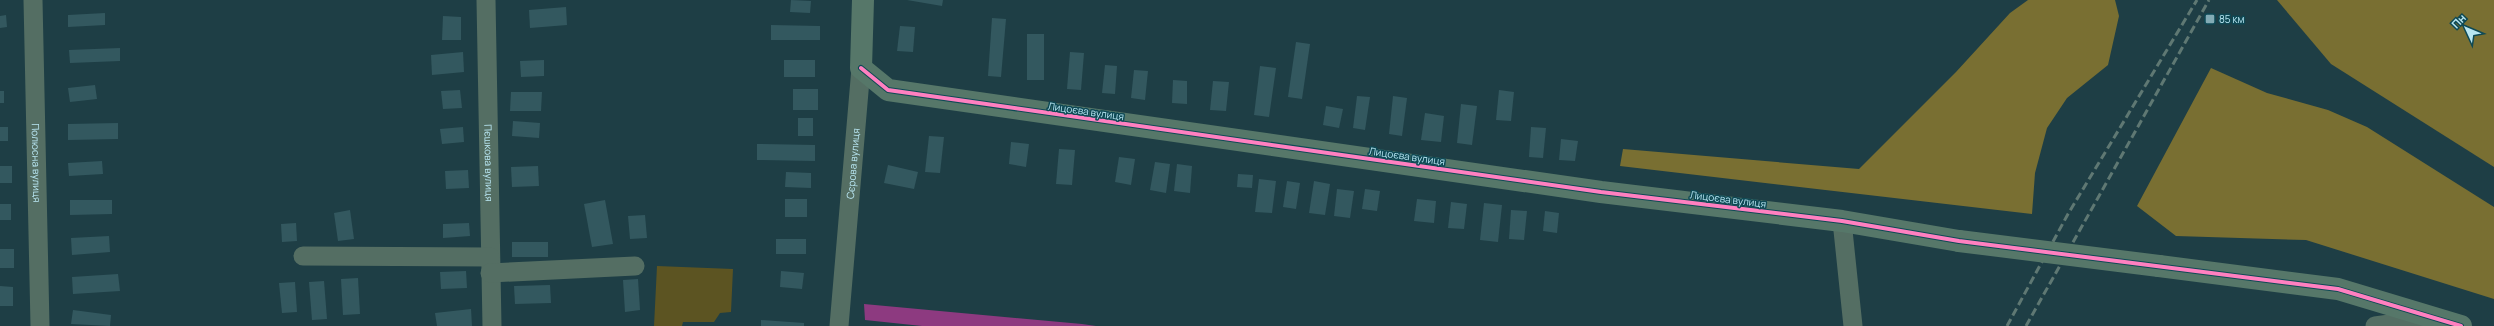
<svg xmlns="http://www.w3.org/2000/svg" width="2494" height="326" font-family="Manrope,sans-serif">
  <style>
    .green { fill: #5c5422 }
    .forest { fill: #796f32 }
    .water { fill: #8d3a80 }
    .building { fill: #33585f }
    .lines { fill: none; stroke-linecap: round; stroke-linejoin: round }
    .street { stroke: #546e63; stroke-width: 19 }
    .secondary { stroke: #567769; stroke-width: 22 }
    .rail { stroke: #5f7873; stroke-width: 3; stroke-dasharray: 8 4; stroke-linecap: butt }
    .secondary-bridge { stroke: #567769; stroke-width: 22 }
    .cycleway-casing { stroke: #0e4955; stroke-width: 6 }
    .cycleway { stroke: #ff80c0; stroke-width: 4 }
    .poi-dot { fill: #82abb5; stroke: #0e4955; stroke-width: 1.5 }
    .labels { text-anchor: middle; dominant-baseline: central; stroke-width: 3; stroke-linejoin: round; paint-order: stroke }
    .poi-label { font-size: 10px; fill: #b8e6f2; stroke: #0e4955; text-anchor: start }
    .street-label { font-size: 10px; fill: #b8e6f2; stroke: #0e4955 }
  </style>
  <rect width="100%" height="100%" fill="#1e3e45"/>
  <path class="green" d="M 657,266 L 733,269 L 731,312 L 720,313 L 714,322 L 683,322 L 682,326 L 654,326 Z"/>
  <g class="forest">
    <path d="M 2028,0 L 2115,0 L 2119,16 L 2108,65 L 2067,98 L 2047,128 L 2035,173 L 2032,214 L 1620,166 L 1623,149 L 1859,169 L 1956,72 L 2010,13 Z"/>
    <path d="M 2277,0 L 2494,0 L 2494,167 L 2331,64 Z"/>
    <path d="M 2211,68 L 2267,93 L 2328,110 L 2367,127 L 2494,207 L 2494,299 L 2306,240 L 2176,236 L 2137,206 Z"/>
  </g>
  <path class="water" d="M 864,304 L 1082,324 L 1096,326 L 922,326 L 865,320 Z"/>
  <g class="building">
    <path d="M 791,0 L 811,1 L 810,13 L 790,12 Z"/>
    <path d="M 907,0 L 943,0 L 942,6 Z"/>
    <path d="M 566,7 L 567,25 L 530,28 L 529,10 Z"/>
    <path d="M 105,13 L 105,25 L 68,27 L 68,15 Z"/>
    <path d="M 6,15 L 7,27 L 0,28 L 0,16 Z"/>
    <path d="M 443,16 L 461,17 L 461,40 L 442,40 Z"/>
    <path d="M 992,18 L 1006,19 L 1001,77 L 988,76 Z"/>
    <path d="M 771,25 L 820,26 L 820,40 L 771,40 Z"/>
    <path d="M 900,26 L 915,27 L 913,52 L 897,51 Z"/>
    <rect x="1027" y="34" width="17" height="46"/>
    <path d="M 1296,42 L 1310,44 L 1302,99 L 1288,97 Z"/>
    <path d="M 120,48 L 120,61 L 70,63 L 69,50 Z"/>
    <path d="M 463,52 L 464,72 L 432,75 L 431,55 Z"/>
    <path d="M 1070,52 L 1084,53 L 1081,90 L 1067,89 Z"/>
    <path d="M 544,60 L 544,76 L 521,77 L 520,61 Z"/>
    <rect x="784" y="60" width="31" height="17"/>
    <path d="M 1105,65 L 1117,66 L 1115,94 L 1102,93 Z"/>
    <path d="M 1260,66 L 1276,68 L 1269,117 L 1254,115 Z"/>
    <path d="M 1134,70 L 1148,71 L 1145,100 L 1131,98 Z"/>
    <path d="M 1173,80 L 1187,81 L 1187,104 L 1172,103 Z"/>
    <path d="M 1213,81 L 1229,82 L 1226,111 L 1210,110 Z"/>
    <path d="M 95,85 L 97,99 L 70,102 L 68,88 Z"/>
    <rect x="793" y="89" width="25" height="21"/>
    <path d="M 460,90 L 462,108 L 443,109 L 441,91 Z"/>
    <path d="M 1499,90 L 1514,92 L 1511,121 L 1496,120 Z"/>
    <rect x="0" y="91" width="4" height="12"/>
    <path d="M 511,92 L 542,92 L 541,111 L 510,111 Z"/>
    <path d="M 1357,96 L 1370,97 L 1365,130 L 1353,128 Z"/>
    <path d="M 1393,96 L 1407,98 L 1402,136 L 1389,134 Z"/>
    <path d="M 1461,104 L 1477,106 L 1472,145 L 1457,143 Z"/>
    <path d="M 1326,106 L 1343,109 L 1339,128 L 1323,125 Z"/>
    <path d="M 1425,113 L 1444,116 L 1441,142 L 1421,140 Z"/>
    <rect x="798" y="118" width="15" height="18"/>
    <path d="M 513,121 L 540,123 L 539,138 L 512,136 Z"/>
    <path d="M 118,123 L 118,139 L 68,140 L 68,124 Z"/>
    <rect x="0" y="127" width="8" height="14"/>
    <path d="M 463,127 L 464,142 L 442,144 L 440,129 Z"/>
    <path d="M 1531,127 L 1546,128 L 1543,158 L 1529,157 Z"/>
    <path d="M 929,136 L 944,137 L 940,173 L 925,172 Z"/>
    <path d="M 1561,139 L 1578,141 L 1575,161 L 1559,160 Z"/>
    <path d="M 1011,142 L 1029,144 L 1026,167 L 1009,164 Z"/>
    <path d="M 757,144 L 815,145 L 815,161 L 757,160 Z"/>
    <path d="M 1059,149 L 1075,150 L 1072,185 L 1056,184 Z"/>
    <path d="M 1119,157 L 1135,159 L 1131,185 L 1115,182 Z"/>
    <path d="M 102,161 L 103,174 L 69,176 L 68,163 Z"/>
    <path d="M 1155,162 L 1170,164 L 1166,193 L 1150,190 Z"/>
    <path d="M 1177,164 L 1192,166 L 1190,193 L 1174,191 Z"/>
    <path d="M 888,165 L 918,172 L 914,189 L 884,183 Z"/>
    <rect x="0" y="166" width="12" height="17"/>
    <path d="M 538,166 L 539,186 L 512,187 L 511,167 Z"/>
    <path d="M 468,170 L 469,188 L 446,189 L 445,171 Z"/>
    <path d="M 786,172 L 811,173 L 811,188 L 785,187 Z"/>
    <path d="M 1238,174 L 1253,175 L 1252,188 L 1237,187 Z"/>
    <path d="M 1259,179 L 1276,181 L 1272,213 L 1255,212 Z"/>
    <path d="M 1287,181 L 1300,183 L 1296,209 L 1283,207 Z"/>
    <path d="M 1314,181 L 1330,184 L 1325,215 L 1309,213 Z"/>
    <path d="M 1337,189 L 1354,191 L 1350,218 L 1334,216 Z"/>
    <path d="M 1365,189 L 1380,191 L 1377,211 L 1362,209 Z"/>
    <rect x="785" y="199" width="22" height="18"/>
    <path d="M 1417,199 L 1436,201 L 1434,223 L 1414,221 Z"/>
    <path d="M 70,200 L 112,200 L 112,214 L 70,215 Z"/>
    <path d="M 605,200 L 613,244 L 592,247 L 584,204 Z"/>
    <path d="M 1451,202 L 1467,204 L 1464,229 L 1448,228 Z"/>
    <path d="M 1484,203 L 1502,205 L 1498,242 L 1480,240 Z"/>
    <rect x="0" y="204" width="11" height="16"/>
    <path d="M 350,210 L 354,239 L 338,241 L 334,213 Z"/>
    <path d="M 1511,210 L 1527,211 L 1524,240 L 1509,239 Z"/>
    <path d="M 1545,211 L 1559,213 L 1557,233 L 1543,231 Z"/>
    <path d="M 645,215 L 647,238 L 630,239 L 628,216 Z"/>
    <path d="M 296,223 L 297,241 L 282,242 L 281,224 Z"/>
    <path d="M 469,223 L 470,236 L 443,238 L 443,224 Z"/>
    <path d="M 109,236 L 110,252 L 72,255 L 71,238 Z"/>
    <rect x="776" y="239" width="30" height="15"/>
    <rect x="512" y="242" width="36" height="15"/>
    <rect x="0" y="249" width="14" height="19"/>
    <path d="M 466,271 L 467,288 L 441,289 L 440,272 Z"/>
    <path d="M 781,271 L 804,273 L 802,289 L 780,287 Z"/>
    <path d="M 118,274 L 120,291 L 73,294 L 72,277 Z"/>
    <path d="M 358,278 L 360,314 L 343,315 L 341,279 Z"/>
    <path d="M 638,279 L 640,310 L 625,312 L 623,280 Z"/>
    <path d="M 324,281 L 327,319 L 312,320 L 309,282 Z"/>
    <path d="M 295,282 L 297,312 L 282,313 L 279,283 Z"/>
    <path d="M 550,285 L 551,303 L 515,304 L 514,286 Z"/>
    <path d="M 0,286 L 13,287 L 13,306 L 0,306 Z"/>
    <path d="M 471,309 L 472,326 L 437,326 L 435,313 Z"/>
    <path d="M 73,310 L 111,315 L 110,326 L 71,324 Z"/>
    <path d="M 761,320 L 804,323 L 804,326 L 761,326 Z"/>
  </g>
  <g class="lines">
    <g class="street">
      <path id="s1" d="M 33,0 L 40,326"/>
      <path id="s2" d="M 486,0 L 492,326"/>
      <path d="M 1842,221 L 1853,326"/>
      <path d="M 303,256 L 490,257"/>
      <path d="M 490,273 L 635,266"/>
      <path id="s3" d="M 839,326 L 861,68"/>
      <path d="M 2375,326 L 2434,318"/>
    </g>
    <g class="secondary">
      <path d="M 863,0 L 861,68 L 888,90 L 1601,192 L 1842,221 L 1959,241"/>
      <path d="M 2159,266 L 2338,289 L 2461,326"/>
    </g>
    <g class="rail">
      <path d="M 2007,326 L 2068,214 L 2197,0"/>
      <path d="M 2026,326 L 2209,0"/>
    </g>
    <path class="secondary-bridge" d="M 1959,241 L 2159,266"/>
    <defs>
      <path id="cycleway" d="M 861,68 L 888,90 L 1601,192 L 1842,221 L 1959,241 L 2338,289 L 2461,326"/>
    </defs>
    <use href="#cycleway" class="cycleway-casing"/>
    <use href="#cycleway" class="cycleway"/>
  </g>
  <rect class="poi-dot" x="2205" y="14" width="10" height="10" rx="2"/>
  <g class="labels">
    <g class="poi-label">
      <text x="2219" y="19">85 км</text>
    </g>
    <g class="street-label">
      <text transform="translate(1086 111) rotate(8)">Лицоєва вулиця</text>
      <text transform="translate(1407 156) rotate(8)">Лицоєва вулиця</text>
      <text stroke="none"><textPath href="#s1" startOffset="163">Полюсна вулиця</textPath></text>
      <text stroke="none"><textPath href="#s2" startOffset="163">Пєшкова вулиця</textPath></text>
      <text stroke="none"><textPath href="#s3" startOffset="163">Сєрова вулиця</textPath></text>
      <text transform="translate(1728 199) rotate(7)">Лицоєва вулиця</text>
    </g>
  </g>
  <g transform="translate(2466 28) rotate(314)" stroke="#0e4955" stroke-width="3" paint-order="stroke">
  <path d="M0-3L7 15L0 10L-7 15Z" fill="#b8e6f2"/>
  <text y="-6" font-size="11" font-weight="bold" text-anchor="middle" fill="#b8e6f2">Пн</text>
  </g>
</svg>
